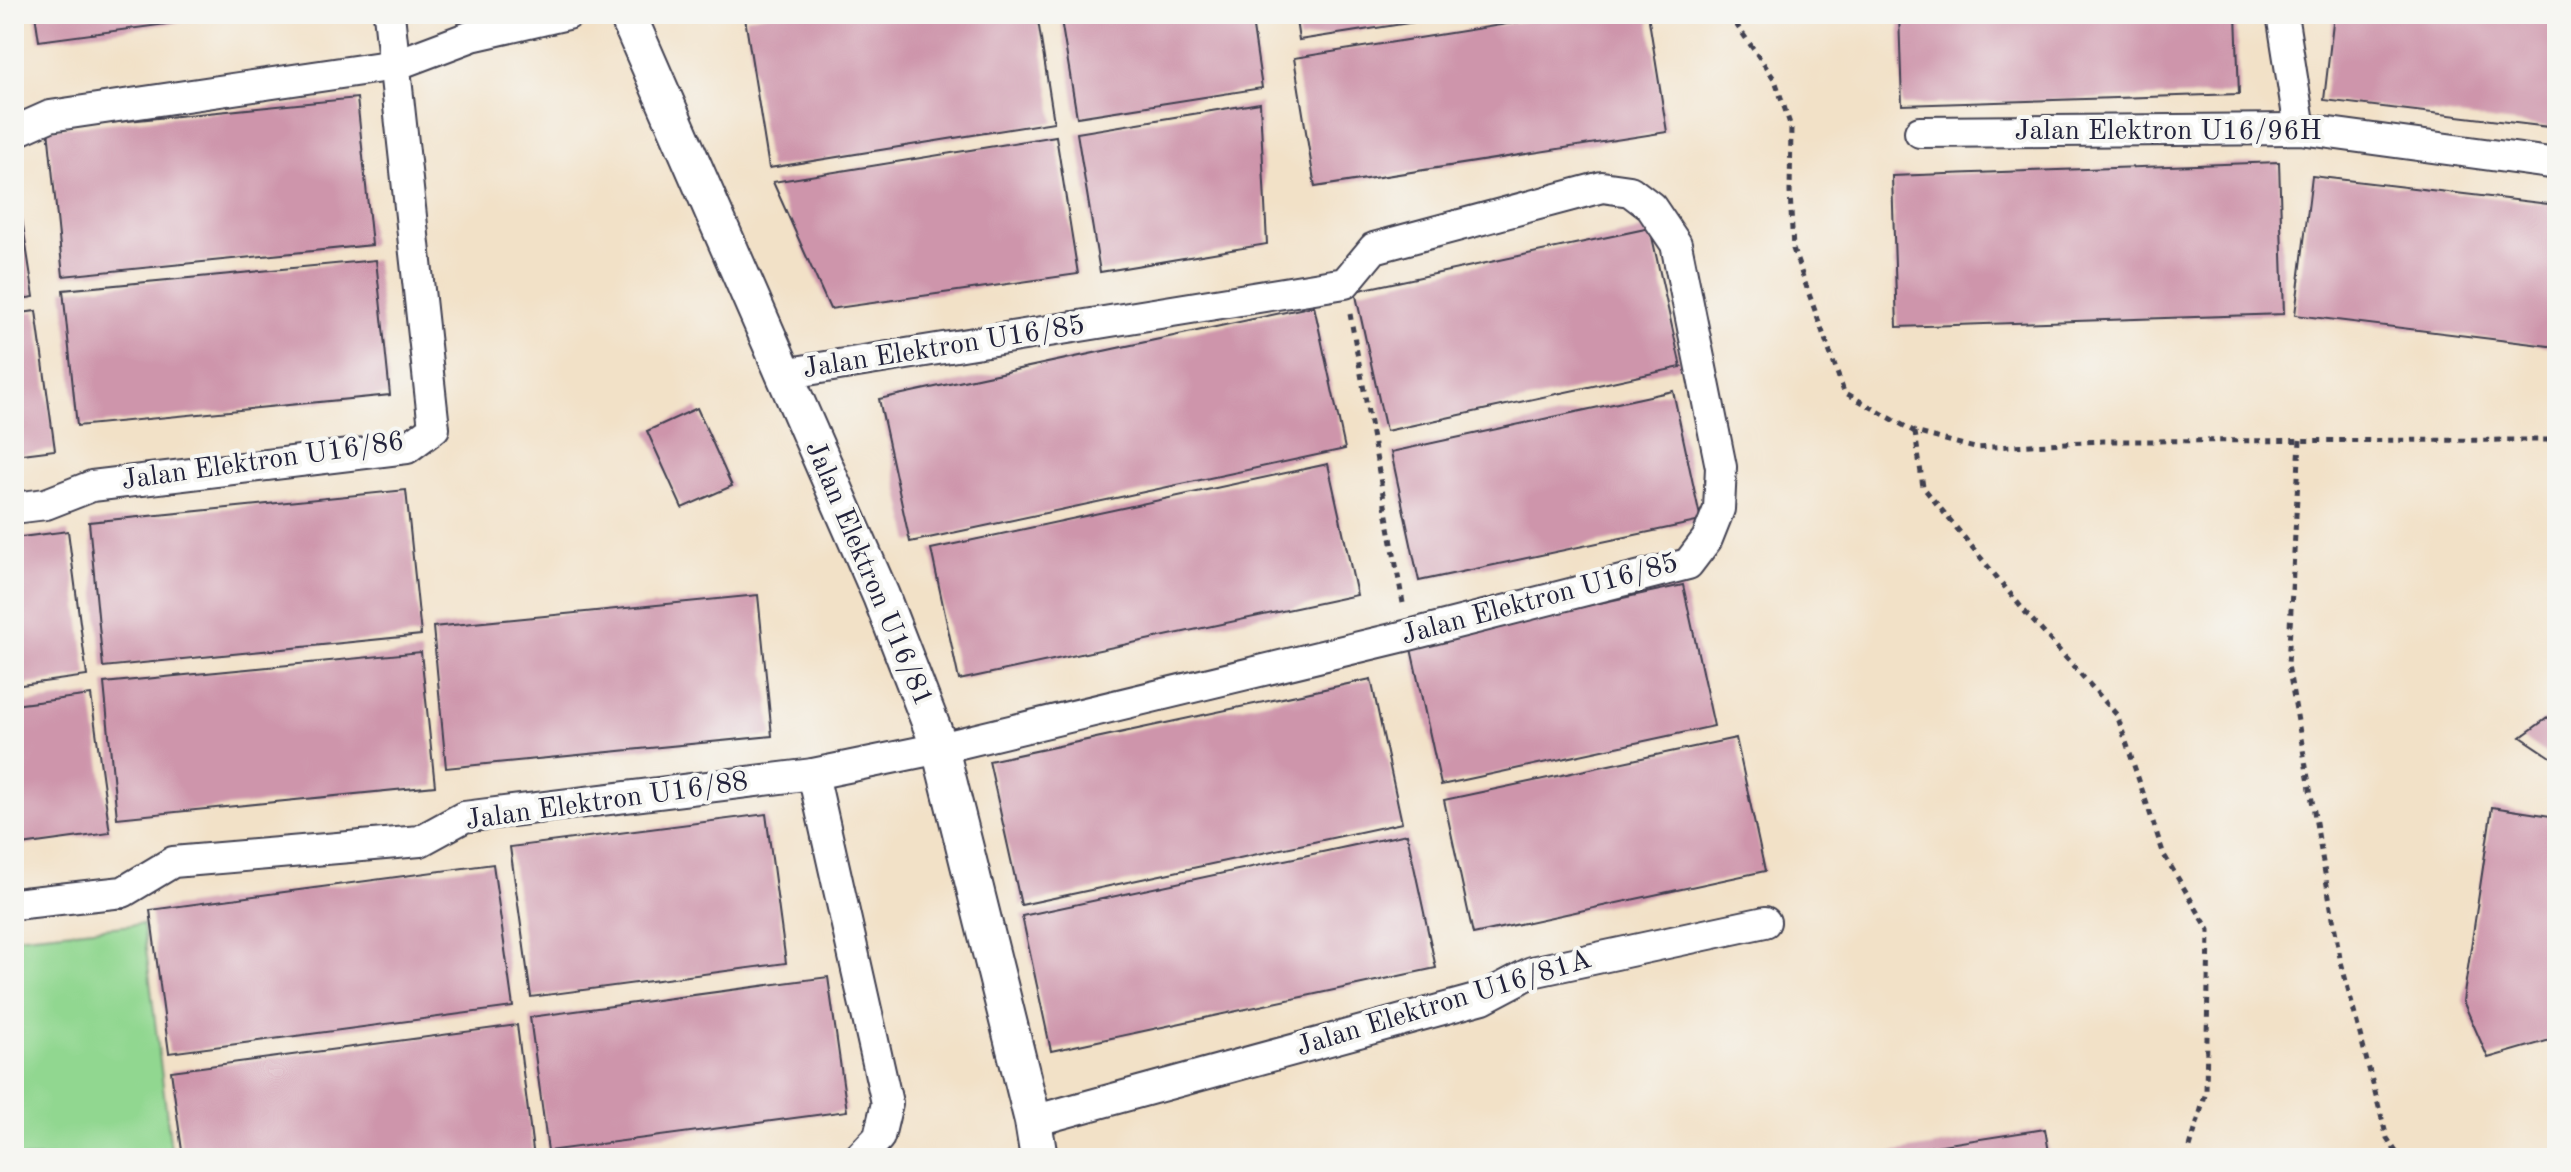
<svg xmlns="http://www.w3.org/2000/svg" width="2571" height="1172" font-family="'Old Standard TT',serif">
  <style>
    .green { fill: #91d790; stroke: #5a7c66; stroke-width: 2 }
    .building { fill: #ce95ab }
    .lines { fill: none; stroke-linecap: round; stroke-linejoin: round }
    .minor-casing { stroke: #413f50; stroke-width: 34 }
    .tertiary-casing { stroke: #413f50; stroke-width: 40 }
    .path { stroke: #413f50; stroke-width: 5; stroke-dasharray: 6 6; stroke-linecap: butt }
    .minor { stroke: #fff; stroke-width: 30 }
    .tertiary { stroke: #fff; stroke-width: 36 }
    .labels { text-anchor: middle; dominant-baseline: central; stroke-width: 8; stroke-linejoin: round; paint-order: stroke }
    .street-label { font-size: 28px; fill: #22223b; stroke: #f6f6f2 }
  </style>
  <rect width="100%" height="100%" fill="#f6f6f2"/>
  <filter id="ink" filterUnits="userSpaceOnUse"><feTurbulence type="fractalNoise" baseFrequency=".0125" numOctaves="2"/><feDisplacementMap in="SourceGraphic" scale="16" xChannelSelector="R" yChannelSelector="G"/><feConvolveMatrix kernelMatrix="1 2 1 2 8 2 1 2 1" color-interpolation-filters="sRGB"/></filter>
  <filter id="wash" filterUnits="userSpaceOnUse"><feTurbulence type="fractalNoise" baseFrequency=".006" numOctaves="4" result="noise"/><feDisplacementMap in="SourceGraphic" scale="32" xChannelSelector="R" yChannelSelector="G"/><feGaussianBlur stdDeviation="1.8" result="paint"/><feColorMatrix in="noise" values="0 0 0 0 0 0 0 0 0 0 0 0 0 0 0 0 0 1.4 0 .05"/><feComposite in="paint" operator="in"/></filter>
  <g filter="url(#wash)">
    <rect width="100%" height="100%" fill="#f2e1c7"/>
    <path class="green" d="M 143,924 L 172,1158 L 14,1158 L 14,937 Z"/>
    <g id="blocks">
      <g class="building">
        <path d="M 35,14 L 226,14 L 227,16 L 39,41 Z"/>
        <path d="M 770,14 L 1037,14 L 1054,122 L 769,168 L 745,18 Z"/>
        <path d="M 1060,14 L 1251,14 L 1262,88 L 1077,117 Z"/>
        <path d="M 1295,14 L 1454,14 L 1454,16 L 1299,40 Z"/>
        <path d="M 1569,14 L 1648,14 L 1667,132 L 1315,187 L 1294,58 Z"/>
        <path d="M 1899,14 L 2236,14 L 2239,94 L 1902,105 Z"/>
        <path d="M 2334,14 L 2557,14 L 2557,128 L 2324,100 Z"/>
        <path d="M 357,98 L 372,245 L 63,276 L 48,129 Z"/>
        <path d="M 1260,103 L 1267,244 L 1100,272 L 1077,133 Z"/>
        <path d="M 1056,136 L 1078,274 L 830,309 L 773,182 Z"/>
        <path d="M 2279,162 L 2284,314 L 1897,327 L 1892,176 Z"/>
        <path d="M 14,167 L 34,297 L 14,300 Z"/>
        <path d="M 2312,176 L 2557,205 L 2557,347 L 2295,315 Z"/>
        <path d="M 1650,228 L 1681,367 L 1386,431 L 1355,291 Z"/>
        <path d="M 376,260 L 390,395 L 77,426 L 63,290 Z"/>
        <path d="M 1314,306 L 1345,449 L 910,542 L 879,399 Z"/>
        <path d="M 36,311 L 55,450 L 14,455 L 14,314 Z"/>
        <path d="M 1673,391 L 1701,521 L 1419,581 L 1391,452 Z"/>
        <path d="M 697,408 L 732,486 L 682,508 L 647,431 Z"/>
        <path d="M 1328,464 L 1357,595 L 959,680 L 931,549 Z"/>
        <path d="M 406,490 L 421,635 L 103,667 L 89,522 Z"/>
        <path d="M 68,531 L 87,676 L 14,686 L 14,538 Z"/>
        <path d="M 1683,585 L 1714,726 L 1441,785 L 1410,644 Z"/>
        <path d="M 758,595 L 772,736 L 446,768 L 433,627 Z"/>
        <path d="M 421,652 L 435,786 L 117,818 L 104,683 Z"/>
        <path d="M 1371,679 L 1402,823 L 1021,905 L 989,761 Z"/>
        <path d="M 91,695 L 110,833 L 14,846 L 14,705 Z"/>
        <path d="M 2557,711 L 2557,761 L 2521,737 Z"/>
        <path d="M 1736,738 L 1765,871 L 1473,934 L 1444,800 Z"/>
        <path d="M 2492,807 L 2557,817 L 2557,1038 L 2488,1058 L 2463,1001 Z"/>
        <path d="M 766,814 L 786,963 L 531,997 L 510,847 Z"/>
        <path d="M 1407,834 L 1436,968 L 1051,1051 L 1022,916 Z"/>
        <path d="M 493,864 L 513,1007 L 169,1053 L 150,910 Z"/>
        <path d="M 828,977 L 847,1111 L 548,1151 L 530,1017 Z"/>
        <path d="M 517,1025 L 534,1158 L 183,1158 L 171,1071 Z"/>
        <path d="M 2045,1129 L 2050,1158 L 1871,1158 L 1871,1156 Z"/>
      </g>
    </g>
  </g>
  <g filter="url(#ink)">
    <use href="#blocks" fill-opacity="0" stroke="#413f50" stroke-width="2"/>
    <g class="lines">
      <defs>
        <g id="minor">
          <path d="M 2282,14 L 2300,129"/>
          <path d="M 14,132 L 50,116 L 395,65 L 472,36 L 568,14"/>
          <path d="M 1920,132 L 2300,129 L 2557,164"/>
          <path d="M 14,508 L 46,504 L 92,486 L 407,448 L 434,428 L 389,14"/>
          <path d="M 813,774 L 887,1103 L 879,1137 L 859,1158"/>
          <path d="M 14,904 L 123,892 L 173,862 L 420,841 L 464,817 L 813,774 L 940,748 L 1409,635 L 1688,564 L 1707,539 L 1719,509 L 1721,467 L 1676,244 L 1651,207 L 1630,191 L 1602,187 L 1374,248 L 1345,283 L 783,374"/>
          <path d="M 1033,1121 L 1483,998 L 1532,972 L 1765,922"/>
        </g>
        <path id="tertiary" d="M 627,14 L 881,596 L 940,748 L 1033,1121 L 1039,1158"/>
      </defs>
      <use href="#minor" class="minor-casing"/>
      <use href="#tertiary" class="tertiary-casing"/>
      <g class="path">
        <path d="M 1729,14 L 1775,80 L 1791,127 L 1790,192 L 1793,249 L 1844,392 L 1915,432 L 1975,448 L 2103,441 L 2557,440"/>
        <path d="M 1350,314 L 1403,603"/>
        <path d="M 1915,432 L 1923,487 L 2026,613 L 2117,715 L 2164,855 L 2209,930 L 2206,1092 L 2187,1158"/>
        <path d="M 2300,440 L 2288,665 L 2340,958 L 2387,1138 L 2400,1158"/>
      </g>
      <use href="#minor" class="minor"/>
      <use href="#tertiary" class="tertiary"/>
    </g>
  </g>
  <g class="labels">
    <g class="street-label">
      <text x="2168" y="132">Jalan Elektron U16/96H</text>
      <text transform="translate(944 348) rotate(-9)">Jalan Elektron U16/85</text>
      <text transform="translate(263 462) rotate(-8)">Jalan Elektron U16/86</text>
      <text transform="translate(868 574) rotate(67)">Jalan Elektron U16/81</text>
      <text transform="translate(1540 600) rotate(-15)">Jalan Elektron U16/85</text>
      <text transform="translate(607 802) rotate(-8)">Jalan Elektron U16/88</text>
      <text transform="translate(1444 1004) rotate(-17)">Jalan Elektron U16/81A</text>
    </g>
  </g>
  <rect width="2571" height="1172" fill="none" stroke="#f6f6f2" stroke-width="48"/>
</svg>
